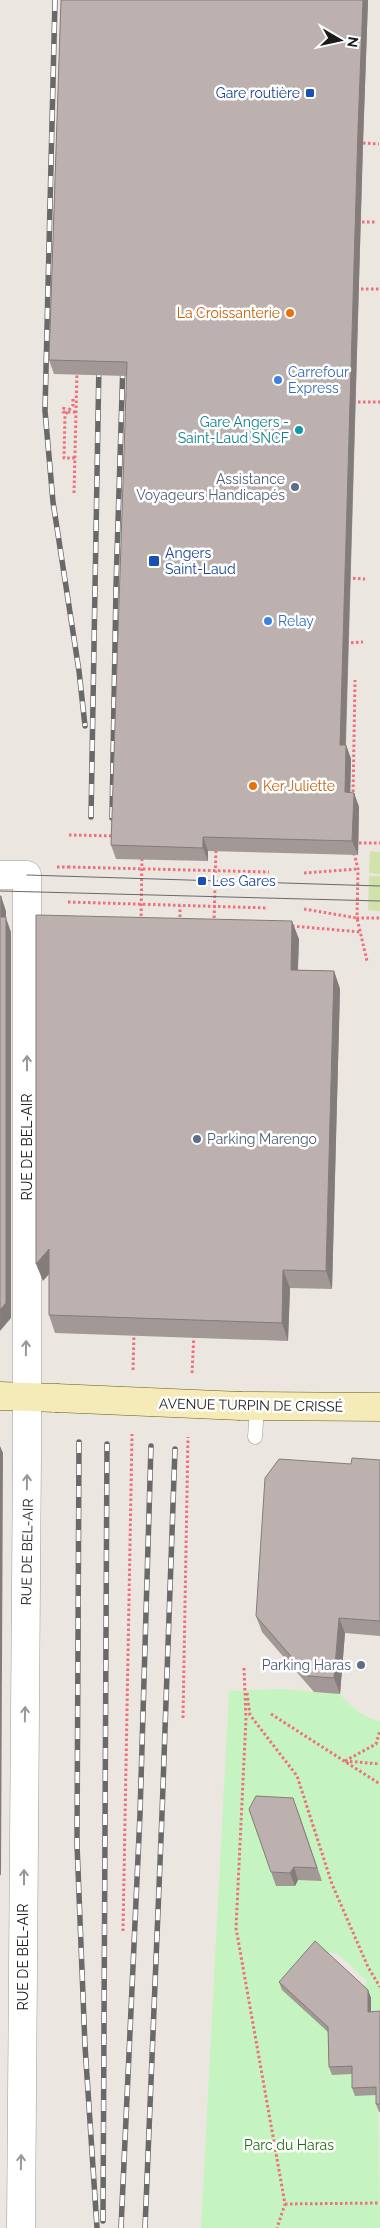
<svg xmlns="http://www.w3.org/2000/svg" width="380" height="2228" font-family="Raleway,sans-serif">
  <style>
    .grass { fill: #d1e3aa }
    .park { fill: #c6f4c0 }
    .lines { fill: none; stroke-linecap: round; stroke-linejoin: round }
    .lane-casing { stroke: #9c9c9c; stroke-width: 15 }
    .street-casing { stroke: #9c9c9c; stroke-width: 29 }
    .secondary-casing { stroke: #68600d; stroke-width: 29 }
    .path { stroke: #ee707c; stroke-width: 3; stroke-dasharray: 2.5 2.5; stroke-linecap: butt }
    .lane { stroke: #fff; stroke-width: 14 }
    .street { stroke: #fff; stroke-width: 28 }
    .secondary { stroke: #f4ebb8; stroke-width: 28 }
    .tram { stroke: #696969; stroke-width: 1 }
    .rail-casing { stroke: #696969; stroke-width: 5.5 }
    .rail { stroke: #fff; stroke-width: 4; stroke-dasharray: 11; stroke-linecap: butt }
    .secondary-bridge-casing { stroke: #68600d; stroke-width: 29; stroke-linecap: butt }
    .path-bridge { stroke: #ee707c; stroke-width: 3; stroke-dasharray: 2.5 2.5; stroke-linecap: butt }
    .secondary-bridge { stroke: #f4ebb8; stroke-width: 28 }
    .wall { fill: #a29896 }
    .shaded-wall { fill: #847c7a }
    .building { fill: #bcb1ae; stroke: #847c7a }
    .oneway { stroke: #989898 }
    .transit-dot { fill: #1a4fb4; stroke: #fff; stroke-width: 2 }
    .food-dot { fill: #e8710a; stroke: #fff; stroke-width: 2 }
    .shop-dot { fill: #3f7fe0; stroke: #fff; stroke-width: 2 }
    .culture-dot { fill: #0f9aa8; stroke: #fff; stroke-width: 2 }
    .service-dot { fill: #5c6f8a; stroke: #fff; stroke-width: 2 }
    .labels { text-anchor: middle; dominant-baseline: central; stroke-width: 5; stroke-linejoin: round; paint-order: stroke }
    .transit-label { font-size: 14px; fill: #164399; stroke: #fff; text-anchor: start }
    .food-label { font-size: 14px; fill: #c56008; stroke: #fff; text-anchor: end }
    .shop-label { font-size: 14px; fill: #366cbe; stroke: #fff; text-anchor: start }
    .culture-label { font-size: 14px; fill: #0d838f; stroke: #fff; text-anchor: end }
    .service-label { font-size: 14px; fill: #4e5e75; stroke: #fff; text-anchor: end }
    .street-label { font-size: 14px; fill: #1b1b1b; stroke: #fff }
    .park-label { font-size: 14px; fill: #1e6f13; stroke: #fff }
  </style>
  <rect width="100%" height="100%" fill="#ece6e1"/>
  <g class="grass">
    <path d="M 370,851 L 380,852 L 380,874 L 369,873 Z"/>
    <path d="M 369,876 L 380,876 L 380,911 L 368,910 Z"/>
  </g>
  <path class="park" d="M 281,1689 L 340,1694 C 350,1706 363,1718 380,1721 L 380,2019 L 371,2020 L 361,1990 L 367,1981 L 338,1954 L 317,1950 L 331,2035 L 354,2074 L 378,2095 L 380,2228 L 201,2228 L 229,1691 Z"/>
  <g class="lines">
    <defs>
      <path id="lane" d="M 255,1437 L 257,1407"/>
      <path id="street" d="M 0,875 L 27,875 L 27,1455 L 21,2228"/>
      <g id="secondary">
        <path d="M 0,1396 L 56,1398"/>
        <path d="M 241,1406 L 380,1407"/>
      </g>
    </defs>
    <use href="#lane" class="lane-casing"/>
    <use href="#street" class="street-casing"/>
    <use href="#secondary" class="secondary-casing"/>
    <g class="path">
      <path d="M 363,143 L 379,144"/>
      <path d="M 357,222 L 375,222"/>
      <path d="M 356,289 L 380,289"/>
      <path d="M 73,399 L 73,405 L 65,415 L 64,458 L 75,458"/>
      <path d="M 353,402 L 380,402"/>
      <path d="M 64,407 L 63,412 L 76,412"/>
      <path d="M 74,493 L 77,371"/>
      <path d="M 348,578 L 365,579"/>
      <path d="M 346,643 L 363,642"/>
      <path d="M 353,797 L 355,680"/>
      <path d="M 354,843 L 380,843"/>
      <path d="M 354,853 L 358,869 L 357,918 L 380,918"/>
      <path d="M 57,867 L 68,867"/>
      <path d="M 304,873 L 358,869"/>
      <path d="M 304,909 L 357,918 L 367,961"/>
      <path d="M 141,921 L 142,857"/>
      <path d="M 180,922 L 180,906"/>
      <path d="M 214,923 L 216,847"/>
      <path d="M 292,926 L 360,932"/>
      <path d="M 133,1370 L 134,1332"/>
      <path d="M 192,1373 L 194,1334"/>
      <path d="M 244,1668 L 246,1718 L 236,1928 L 285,2204 L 277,2228"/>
      <path d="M 247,1693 L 250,1715 L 297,1776 L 332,1884 L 368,1967 L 380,1987"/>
      <path d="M 271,1714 L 380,1784"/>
      <path d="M 183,1718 L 188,1437"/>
      <path d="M 345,1761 L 376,1744 L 380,1730"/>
      <path d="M 345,1761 L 380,1764"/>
      <path d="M 123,1931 L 132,1434"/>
      <path d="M 285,2204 L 380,2203"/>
    </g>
    <use href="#lane" class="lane"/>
    <use href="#street" class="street"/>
    <use href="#secondary" class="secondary"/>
    <g class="tram">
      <path d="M 27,875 L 380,886"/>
      <path d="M 0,891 L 380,901"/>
    </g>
    <defs>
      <g id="rail">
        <path d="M 55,0 L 45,411 L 53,502 L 79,671 L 85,726"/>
        <path d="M 91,817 L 99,362"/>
        <path d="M 112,818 L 116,587 L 123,363"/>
        <path d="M 79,1442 L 77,1844 L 85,2046 L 97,2228"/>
        <path d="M 103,2221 L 107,1444"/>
        <path d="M 121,2228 L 140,1814 L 151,1446"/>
        <path d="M 145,2228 L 162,1814 L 175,1449"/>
      </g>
    </defs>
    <use href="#rail" class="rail-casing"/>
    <use href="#rail" class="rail"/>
    <defs>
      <path id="secondary-bridge" d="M 56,1398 L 241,1406"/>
    </defs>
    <use href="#secondary-bridge" class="secondary-bridge-casing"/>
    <g class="path-bridge">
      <path d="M 69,835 L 116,836"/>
      <path d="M 68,867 L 269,872"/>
      <path d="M 68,902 L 268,908"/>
    </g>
    <use href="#secondary-bridge" class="secondary-bridge"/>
  </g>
  <g class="wall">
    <path d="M 61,0 L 368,0 L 363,143 L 346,745 L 351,759 L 350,793 L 354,793 L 359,807 L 358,855 L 208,851 L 208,861 L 116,859 L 111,845 L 127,376 L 54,374 L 49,360 Z"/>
    <path d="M 299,939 L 298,970 L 334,971 L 340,989 L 332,1289 L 290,1288 L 288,1341 L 55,1333 L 49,1315 L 49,1274 L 43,1281 Z"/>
    <path d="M 380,1460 L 380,1636 L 345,1633 L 340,1694 L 314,1692 L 262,1632 L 256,1616 L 351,1464 Z"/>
    <path d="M 249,1809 L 298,1811 L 322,1881 L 298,1880 L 295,1886 L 276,1886 Z"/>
    <path d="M 279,1982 L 368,1990 L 371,1998 L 371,2012 L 380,2011 L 380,2112 L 379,2112 L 376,2104 L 376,2095 L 355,2096 L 352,2088 L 352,2074 L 332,2075 L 329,2067 L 328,2032 L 282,1990 Z"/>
  </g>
  <g class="shaded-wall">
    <path d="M 363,0 L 368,0 L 363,143 L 345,759 L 340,745 L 358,129 Z"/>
    <path d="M 346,745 L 351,759 L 350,806 L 345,792 Z"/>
    <path d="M 354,793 L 359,807 L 358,855 L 352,841 Z"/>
    <path d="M 203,837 L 208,851 L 208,861 L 203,848 Z"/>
    <path d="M 1,896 L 6,911 L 6,918 L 11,932 L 11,1318 L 0,1331 Z"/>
    <path d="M 292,921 L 299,939 L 297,987 L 291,970 Z"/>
    <path d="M 334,971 L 340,989 L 332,1289 L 326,1271 Z"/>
    <path d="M 49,1249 L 56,1266 L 43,1281 L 36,1264 Z"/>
    <path d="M 283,1270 L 290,1288 L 288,1341 L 282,1323 Z"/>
    <path d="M 0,1446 L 3,1453 L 1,1876 L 0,1874 Z"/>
    <path d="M 339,1618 L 345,1633 L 340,1694 L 334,1678 Z"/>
    <path d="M 294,1867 L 298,1880 L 295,1886 L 290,1873 Z"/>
    <path d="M 368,1990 L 371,1998 L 371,2020 L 368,2012 Z"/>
  </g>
  <g class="building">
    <path d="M 61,0 L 363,0 L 358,129 L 340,745 L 346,745 L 345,792 L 354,793 L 352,841 L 203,837 L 203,848 L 111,845 L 127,362 L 49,360 Z"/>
    <path d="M 0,896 L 1,896 L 1,917 L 6,917 L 6,1303 L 0,1310 Z"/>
    <path d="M 36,915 L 292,921 L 291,970 L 334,971 L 326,1271 L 283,1270 L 282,1323 L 49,1315 L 49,1249 L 36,1264 Z"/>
    <path d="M 352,1458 L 380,1460 L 380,1621 L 339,1618 L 334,1678 L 308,1676 L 256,1616 L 265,1478 L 279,1459 L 351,1464 Z"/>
    <path d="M 256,1796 L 293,1798 L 317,1868 L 294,1867 L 290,1873 L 271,1872 L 249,1809 Z"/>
    <path d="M 315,1941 L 368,1990 L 368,2012 L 380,2011 L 380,2104 L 376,2104 L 376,2087 L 352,2088 L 352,2066 L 329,2067 L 328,2027 L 279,1982 Z"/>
  </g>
  <defs><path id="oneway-shaft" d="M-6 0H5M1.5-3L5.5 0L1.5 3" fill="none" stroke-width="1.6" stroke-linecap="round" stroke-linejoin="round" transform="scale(1.25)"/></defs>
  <g class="oneway">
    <use href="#oneway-shaft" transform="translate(27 1063) rotate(-90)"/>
    <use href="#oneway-shaft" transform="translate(26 1348) rotate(-89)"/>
    <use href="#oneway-shaft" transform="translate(27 1482) rotate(-89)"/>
    <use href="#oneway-shaft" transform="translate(25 1714) rotate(-89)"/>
    <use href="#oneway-shaft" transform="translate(24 1877) rotate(-90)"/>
    <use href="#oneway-shaft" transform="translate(21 2162) rotate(-89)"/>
  </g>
  <g class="transit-dot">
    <rect x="305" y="88" width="10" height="10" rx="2.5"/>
    <rect x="148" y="555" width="12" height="12" rx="2.5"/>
    <rect x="197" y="876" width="10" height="10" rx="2.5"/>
  </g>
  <g class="food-dot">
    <circle cx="290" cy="313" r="5"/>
    <circle cx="253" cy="786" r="5"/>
  </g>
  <g class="shop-dot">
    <circle cx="278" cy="380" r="5"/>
    <circle cx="268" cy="621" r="5"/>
  </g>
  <circle class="culture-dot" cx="299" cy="430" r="5"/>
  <g class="service-dot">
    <circle cx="295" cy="487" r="5"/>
    <circle cx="197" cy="1139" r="5"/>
    <circle cx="361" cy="1665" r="5"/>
  </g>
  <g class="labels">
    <g class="transit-label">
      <text x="300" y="93" text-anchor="end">Gare routière</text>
      <text x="165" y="553">Angers<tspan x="165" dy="16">Saint-Laud</tspan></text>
      <text x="212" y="881">Les Gares</text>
    </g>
    <g class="food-label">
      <text x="280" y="313">La Croissanterie</text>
      <text x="263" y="786" text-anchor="start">Ker Juliette</text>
    </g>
    <g class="shop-label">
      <text x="288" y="372">Carrefour<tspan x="288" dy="16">Express</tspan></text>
      <text x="278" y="621">Relay</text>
    </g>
    <g class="culture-label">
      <text x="289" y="422">Gare Angers -<tspan x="289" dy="16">Saint-Laud SNCF</tspan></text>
    </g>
    <g class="service-label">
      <text x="285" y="479">Assistance<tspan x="285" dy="16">Voyageurs Handicapés</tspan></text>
      <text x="207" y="1139" text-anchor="start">Parking Marengo</text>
      <text x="351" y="1665">Parking Haras</text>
    </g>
    <g class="street-label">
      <text transform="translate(27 1147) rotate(-90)">RUE DE BEL-AIR</text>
      <text transform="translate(251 1405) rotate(1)">AVENUE TURPIN DE CRISSÉ</text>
      <text transform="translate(27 1552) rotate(-89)">RUE DE BEL-AIR</text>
      <text transform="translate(23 1957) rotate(-90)">RUE DE BEL-AIR</text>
    </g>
    <g class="park-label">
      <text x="289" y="2145">Parc du Haras</text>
    </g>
  </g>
  <g transform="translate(340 40) rotate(99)" stroke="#ffffff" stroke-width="4" paint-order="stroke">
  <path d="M0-4L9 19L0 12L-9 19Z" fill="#1b1b1b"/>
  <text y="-8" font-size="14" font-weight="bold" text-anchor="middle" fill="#1b1b1b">N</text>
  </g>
</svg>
